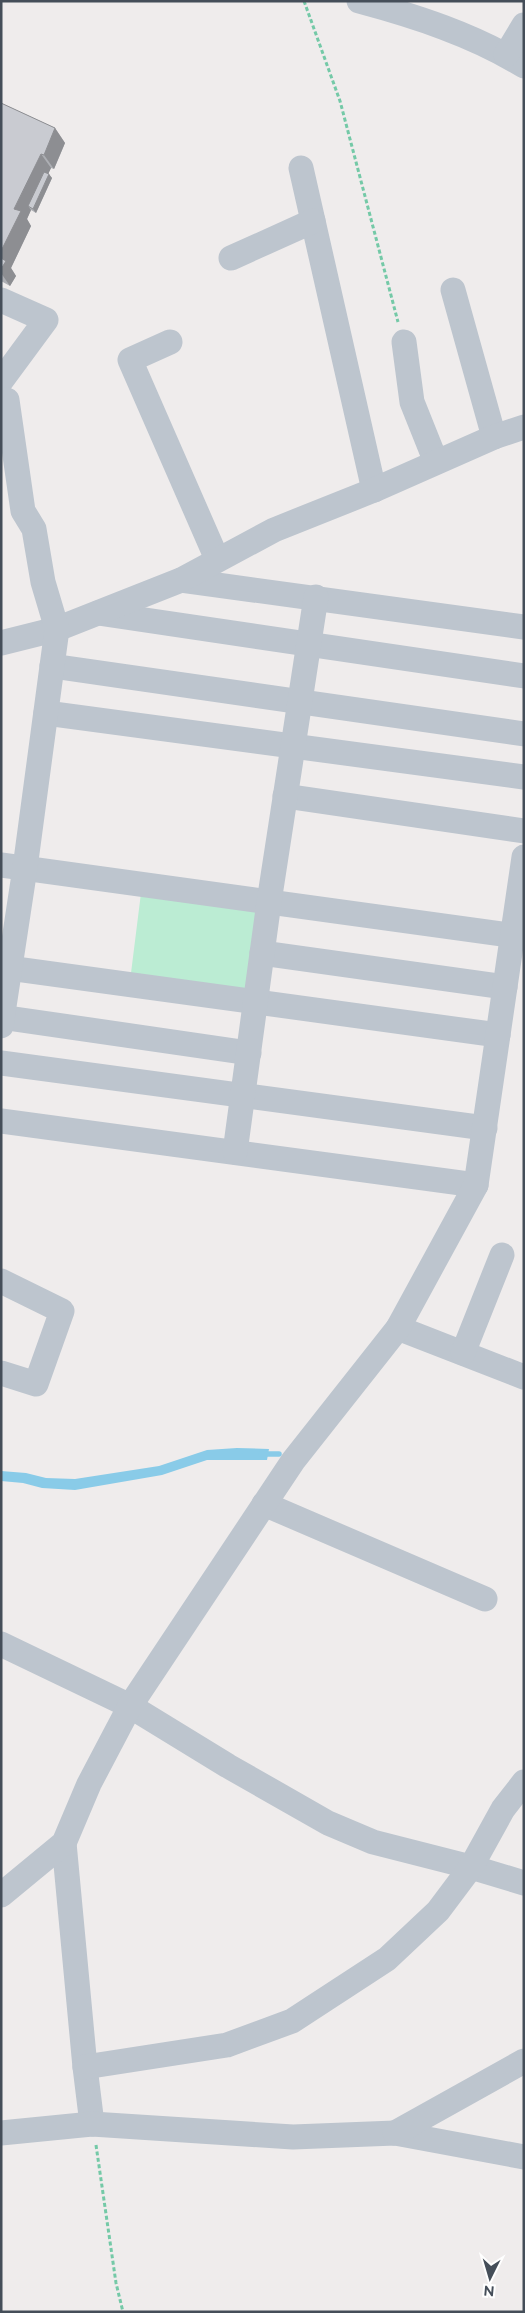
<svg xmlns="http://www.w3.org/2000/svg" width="525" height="2313" font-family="Raleway,sans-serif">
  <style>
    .green { fill: #bbecd3 }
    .water { fill: #89cbe8 }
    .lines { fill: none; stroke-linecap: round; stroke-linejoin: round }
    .stream { stroke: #89cbe8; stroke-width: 5.5 }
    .path { stroke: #74c9a7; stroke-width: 3; stroke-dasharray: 4 2.5; stroke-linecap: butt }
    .minor { stroke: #bdc5ce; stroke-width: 25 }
    .wall { fill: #adafb4 }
    .shaded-wall { fill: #8d8e92 }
    .building { fill: #c9cbd1; stroke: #8d8e92 }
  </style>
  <rect width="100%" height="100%" fill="#efecec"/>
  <path class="green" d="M 142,885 L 264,901 L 252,997 L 130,981 Z"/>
  <path class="water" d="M 237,1448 L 269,1449 L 267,1460 L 207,1460 L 162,1475 L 75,1490 L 42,1488 L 23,1483 L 1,1481 L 1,1471 L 26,1473 L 46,1478 L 75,1479 L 159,1466 L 207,1450 Z"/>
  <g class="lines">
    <path class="stream" d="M 261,1454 L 279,1454"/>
    <g class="path">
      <path d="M 304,1 L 340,101 L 398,322"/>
      <path d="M 96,2145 L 116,2283 L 123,2312"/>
    </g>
    <g class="minor">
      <path d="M 359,1 C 415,16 474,35 524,66"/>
      <path d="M 506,55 L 524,25"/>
      <path d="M 301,168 L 374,490"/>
      <path d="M 231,258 L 313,221"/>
      <path d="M 453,290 L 494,437"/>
      <path d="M 1,300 L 46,320 L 1,381"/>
      <path d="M 170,342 L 130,360 L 217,559"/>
      <path d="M 404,342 L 412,402 L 436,462"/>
      <path d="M 181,580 L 524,627"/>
      <path d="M 98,613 L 524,676"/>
      <path d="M 1,643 L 57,629 L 181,580 L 274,530 L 374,490 L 494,437 L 524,427"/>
      <path d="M 52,666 L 524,734"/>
      <path d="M 46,713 L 524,777"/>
      <path d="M 285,796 L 524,831"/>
      <path d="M 1,865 L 524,937"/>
      <path d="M 262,953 L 505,987"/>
      <path d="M 1,967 L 498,1035"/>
      <path d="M 1,1017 L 249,1053"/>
      <path d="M 1,1026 L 25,868 L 57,629 L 43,582 L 34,529 L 23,511 L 7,400"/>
      <path d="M 1,1063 L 485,1128"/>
      <path d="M 1,1121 L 476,1185"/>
      <path d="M 235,1152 L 269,902 L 316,597"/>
      <path d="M 1,1281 L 62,1311 L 36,1384 L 1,1373"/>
      <path d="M 398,1328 L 524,1377"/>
      <path d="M 463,1353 L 502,1255"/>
      <path d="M 264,1504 L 485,1599"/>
      <path d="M 1,1644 L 130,1706 L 228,1766 L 328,1823 L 373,1842 L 471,1867 L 524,1883"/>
      <path d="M 64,1843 L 85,2067 L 92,2124"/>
      <path d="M 1,1895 L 64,1843 L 89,1784 L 130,1706 L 293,1461 L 398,1328 L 476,1185 L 524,857"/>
      <path d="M 85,2067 L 227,2045 L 292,2021 L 387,1959 L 438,1911 L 471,1867 L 503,1809 L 524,1782"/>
      <path d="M 1,2133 L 92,2124 L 293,2137 L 395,2133 L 524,2157"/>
      <path d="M 395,2133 L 524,2061"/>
    </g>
  </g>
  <path class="wall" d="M 1,103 L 55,128 L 65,143 L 54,169 L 51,168 L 48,174 L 52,178 L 36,213 L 31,210 L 27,219 L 31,226 L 11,268 L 16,276 L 10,286 L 1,281 Z"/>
  <g class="shaded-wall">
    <path d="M 55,128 L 65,143 L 54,169 L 44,155 Z"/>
    <path d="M 41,154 L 51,168 L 32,208 L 28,206 L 31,210 L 27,219 L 31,226 L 11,268 L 16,276 L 10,286 L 1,273 L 1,251 L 14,209 Z"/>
    <path d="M 49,174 L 52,178 L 36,213 L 33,209 Z"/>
  </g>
  <g class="building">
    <path d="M 1,103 L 55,128 L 44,155 L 41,154 L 14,209 L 21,211 L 1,251 Z"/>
    <path d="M 44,172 L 49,174 L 33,209 L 28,206 Z"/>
    <path d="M 1,258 L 6,261 L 1,269 Z"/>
  </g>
  <rect width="525" height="2313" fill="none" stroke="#454e59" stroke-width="5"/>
  <g transform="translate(490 2278) rotate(185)" stroke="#ffffff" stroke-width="4" paint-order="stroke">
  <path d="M0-4L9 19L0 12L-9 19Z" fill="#454e59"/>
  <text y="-8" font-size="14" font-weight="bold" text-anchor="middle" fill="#454e59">N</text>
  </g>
</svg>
